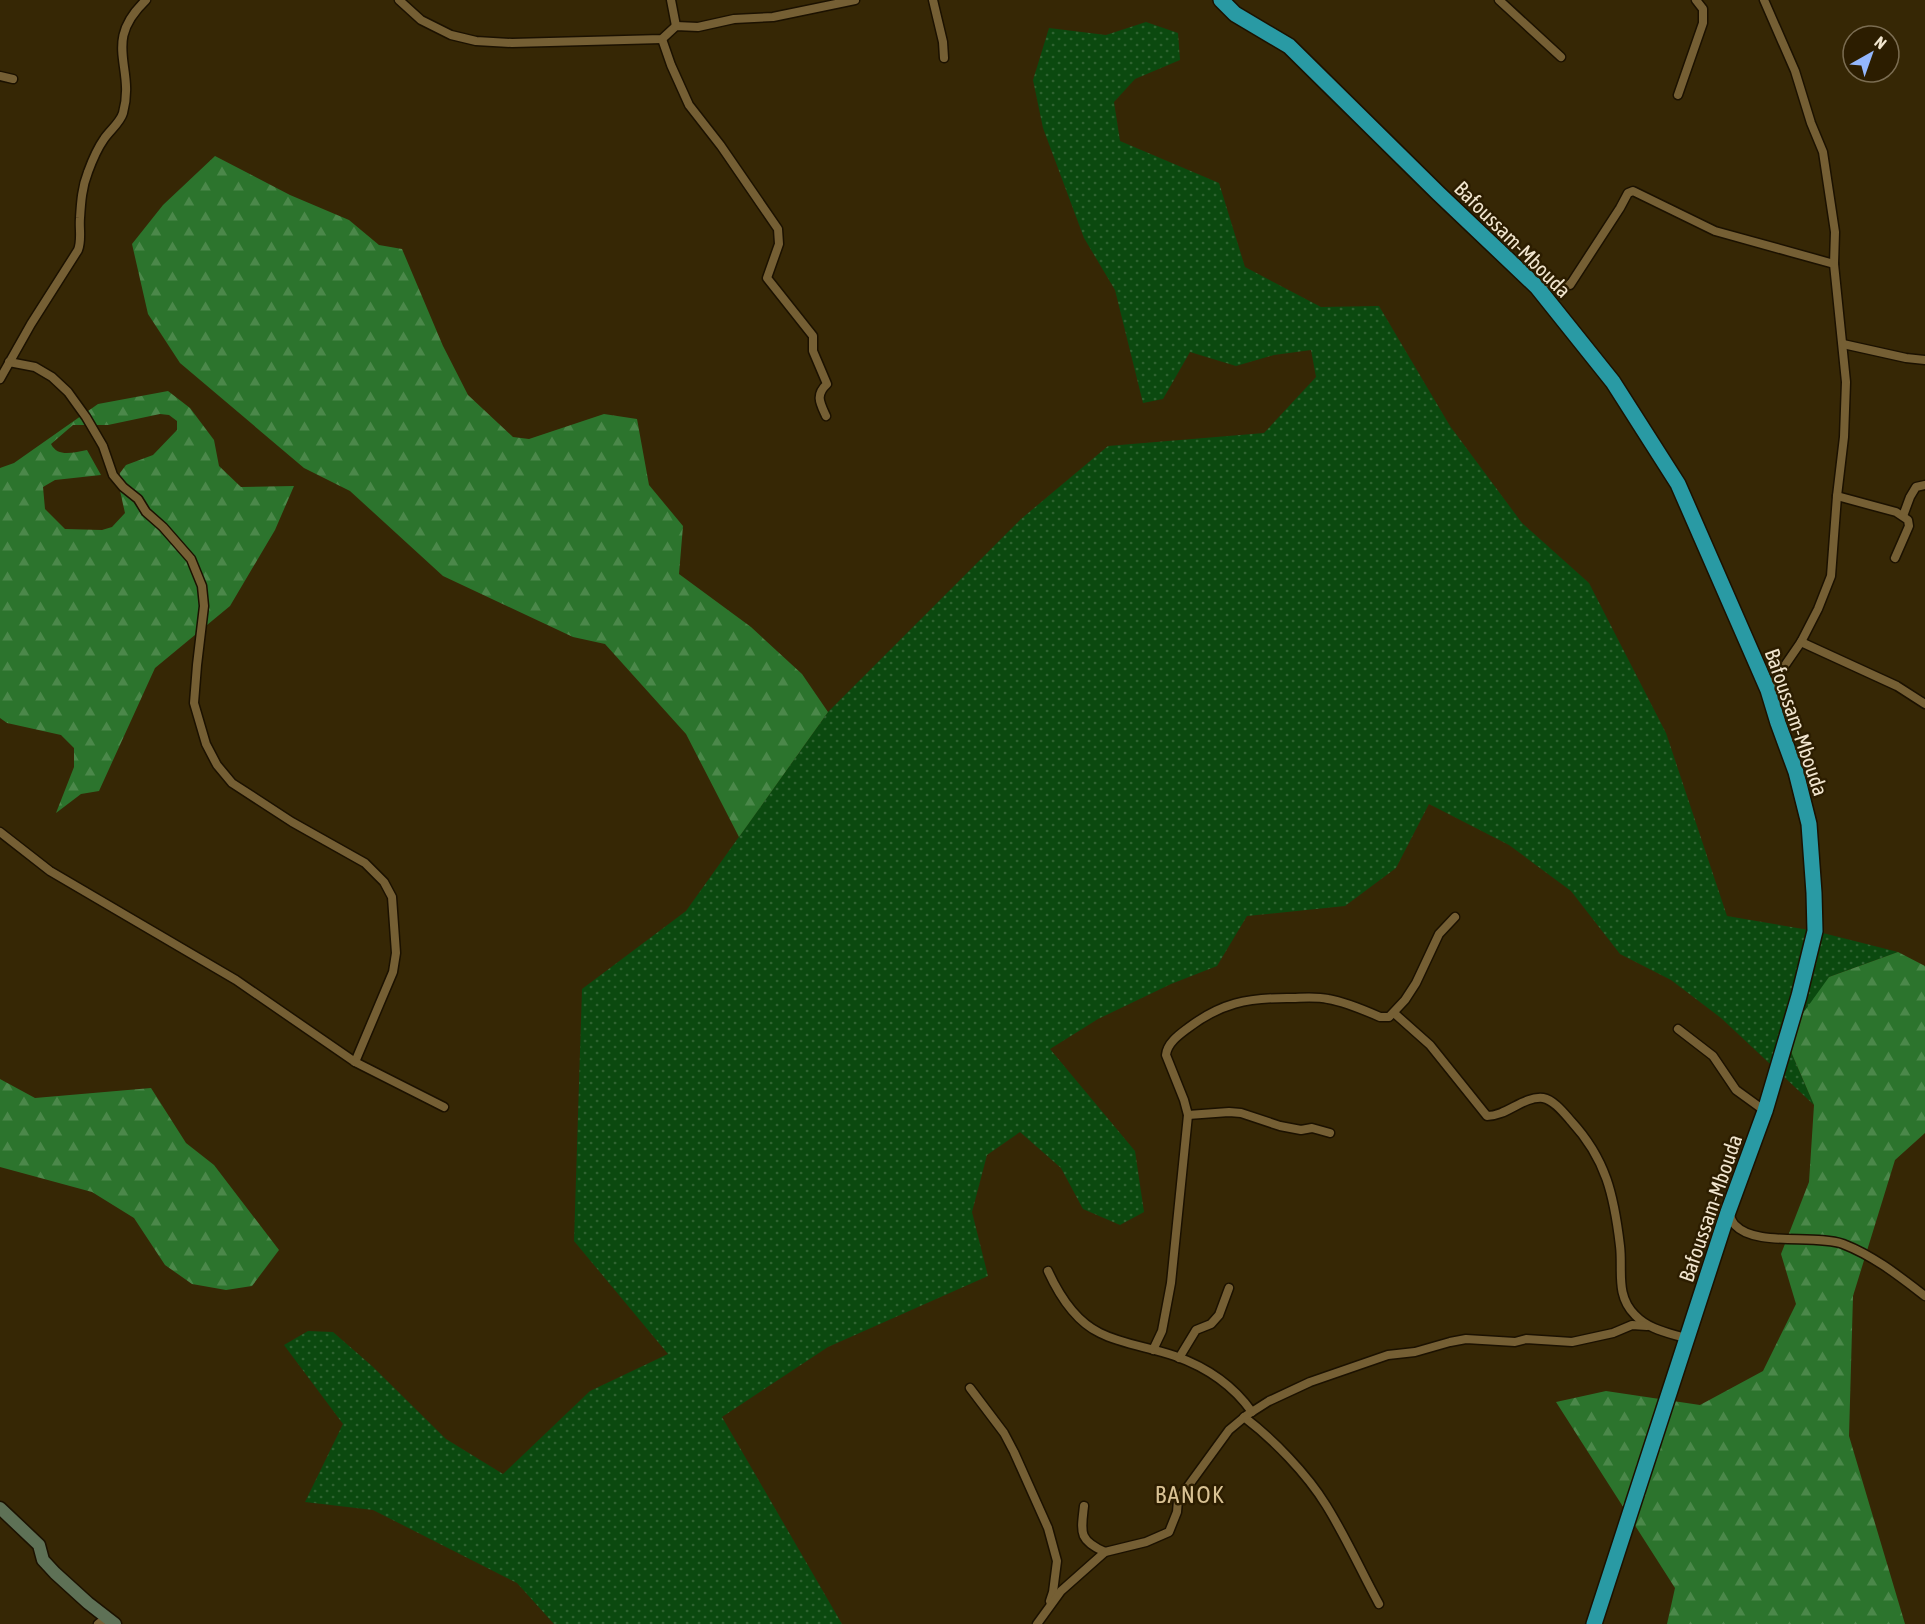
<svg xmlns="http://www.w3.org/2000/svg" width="1925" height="1624" font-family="'Asap Condensed',sans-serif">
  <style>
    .grass { fill: url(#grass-dots) }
    .forest { fill: url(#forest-firs); fill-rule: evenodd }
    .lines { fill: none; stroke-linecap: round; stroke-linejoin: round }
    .street-casing { stroke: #1b1100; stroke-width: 11 }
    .secondary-casing { stroke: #1b1100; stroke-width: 15 }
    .highway-casing { stroke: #1b1100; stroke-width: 18 }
    .street { stroke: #755f34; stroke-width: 8 }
    .secondary { stroke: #5e7156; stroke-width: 12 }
    .highway { stroke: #299aa4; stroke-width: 15 }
    .labels { text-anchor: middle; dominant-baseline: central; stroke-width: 5; stroke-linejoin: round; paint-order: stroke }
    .street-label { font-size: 21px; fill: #f1e5ce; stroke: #2c1d00 }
    .quarter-label { font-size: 24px; letter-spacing: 1.5px; fill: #d9c294; stroke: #2c1d00 }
  </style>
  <defs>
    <pattern id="grass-dots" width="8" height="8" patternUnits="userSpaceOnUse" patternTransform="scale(1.5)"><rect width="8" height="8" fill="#0b490f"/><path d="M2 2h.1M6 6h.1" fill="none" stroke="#2f6331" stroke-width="1.8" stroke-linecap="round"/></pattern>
    <pattern id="forest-firs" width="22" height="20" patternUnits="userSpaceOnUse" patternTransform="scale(1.5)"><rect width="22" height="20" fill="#2c742d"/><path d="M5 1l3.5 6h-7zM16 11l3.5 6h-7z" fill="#4b884a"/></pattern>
  </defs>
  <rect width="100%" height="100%" fill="#362705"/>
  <path class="grass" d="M 1146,22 L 1178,33 L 1180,60 L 1135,79 L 1114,102 L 1120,141 L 1219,183 L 1245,267 L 1321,307 L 1379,306 L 1450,426 L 1522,523 L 1589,583 L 1666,733 L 1727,916 L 1815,931 L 1898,952 L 1829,977 L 1789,1047 L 1814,1105 L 1721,1018 L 1671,980 L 1620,954 L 1571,891 L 1509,845 L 1429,804 L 1396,868 L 1345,906 L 1247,916 L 1217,966 L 1171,984 L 1098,1019 L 1050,1049 L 1135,1151 L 1144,1212 L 1120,1225 L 1083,1209 L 1061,1168 L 1020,1132 L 987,1155 L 972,1212 L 988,1276 L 828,1347 L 722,1417 L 842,1624 L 554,1624 L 517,1583 L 373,1510 L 305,1502 L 343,1424 L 284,1345 L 308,1331 L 333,1332 L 372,1366 L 446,1439 L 503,1474 L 590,1391 L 668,1354 L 574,1241 L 582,989 L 686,911 L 828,712 L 1021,519 L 1108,446 L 1264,433 L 1316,377 L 1311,350 L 1274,355 L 1236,366 L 1190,352 L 1163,399 L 1143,403 L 1115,290 L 1084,238 L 1043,128 L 1033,80 L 1049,28 L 1106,35 Z"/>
  <g class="forest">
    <path d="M 215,156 L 290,195 L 349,220 L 379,245 L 402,249 L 443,346 L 468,395 L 513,437 L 529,439 L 604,414 L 637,419 L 649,485 L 683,526 L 679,574 L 751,627 L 802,674 L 828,712 L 739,837 L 686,734 L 605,644 L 573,637 L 443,576 L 350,491 L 304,468 L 180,363 L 148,314 L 132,244 L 163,205 Z"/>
    <path d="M 168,391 L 190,408 L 214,440 L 219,466 L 241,487 L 294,486 L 275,530 L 230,606 L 155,668 L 99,791 L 81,794 L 56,813 L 74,767 L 74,748 L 61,735 L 7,723 L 0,718 L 0,468 L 14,463 L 98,404 ZM 160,414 L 169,415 L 177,421 L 177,430 L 153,455 L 126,465 L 120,473 L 118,482 L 125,513 L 112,527 L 102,530 L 65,529 L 45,509 L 43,487 L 55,480 L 101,475 L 87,450 C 74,452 58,458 51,444 L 73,425 L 108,425 Z"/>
    <path d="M 1898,952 L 1925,966 L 1925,1133 L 1895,1160 L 1853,1296 L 1849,1436 L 1905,1624 L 1667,1624 L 1675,1588 L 1556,1402 L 1606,1391 L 1700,1405 L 1763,1371 L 1796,1304 L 1781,1254 L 1809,1182 L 1814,1105 L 1789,1047 L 1801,1016 L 1829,977 Z"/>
    <path d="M 0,1079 L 35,1098 L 151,1088 L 186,1143 L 214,1165 L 279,1250 L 252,1286 L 226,1290 L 192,1284 L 165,1265 L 134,1218 L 92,1192 L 0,1167 Z"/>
  </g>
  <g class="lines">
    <defs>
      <g id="street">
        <path d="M 399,0 L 421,20 L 451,35 L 476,41 L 512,43 L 662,39 L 676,26 L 698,27 L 734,19 L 773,17 L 855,0"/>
        <path d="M 671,0 L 676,26"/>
        <path d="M 933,0 L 943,42 L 944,58"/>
        <path d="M 1499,0 L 1561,57"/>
        <path d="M 1764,0 L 1795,71 L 1811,123 L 1823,152 L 1835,232 L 1834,264 L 1846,382 L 1844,437 L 1837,496 L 1831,576 L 1818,609 L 1801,642 L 1768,690"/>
        <path d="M 662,39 L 671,65 L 689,105 L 721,146 L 778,229 L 779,244 L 767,278 L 813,336 L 813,351 L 827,384 C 815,395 820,403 826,416"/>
        <path d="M 0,76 L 13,79"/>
        <path d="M 1678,95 L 1703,23 L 1703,9 L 1696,0"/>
        <path d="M 1537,287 L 1544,283 L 1570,285 L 1620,208 L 1628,193 L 1633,191 L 1715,231 L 1834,264"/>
        <path d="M 1843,344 L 1906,358 L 1925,360"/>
        <path d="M 9,362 L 35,367 L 52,377 L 68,392 L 86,417 L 103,446 L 113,475 L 123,487 L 138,499 L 146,512 L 163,527 L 191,559 L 202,586 L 204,606 L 197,665 L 194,703 L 206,744 L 217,765 L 232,783 L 292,822 L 365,863 L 384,882 L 392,897 L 396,953 L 393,972 L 355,1062"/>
        <path d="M 0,379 L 31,324 L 78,250 C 82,240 79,229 80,218 C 81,202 82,187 88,172 C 92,161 97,149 104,139 C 110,130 120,123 123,113 C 136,66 101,43 146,0"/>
        <path d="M 1837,496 L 1896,512 L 1908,520 L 1909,526 L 1895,558"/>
        <path d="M 1903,516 L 1910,497 L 1916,487 L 1925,485"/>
        <path d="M 1801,642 L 1897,686 L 1925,704"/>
        <path d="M 0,832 L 50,871 L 236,980 L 355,1062 L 444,1107"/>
        <path d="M 1394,1013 L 1430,1045 L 1487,1116 C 1507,1116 1523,1096 1543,1098 C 1554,1100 1564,1113 1571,1121 C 1606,1159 1614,1195 1620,1246 C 1623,1270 1615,1295 1635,1315 C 1649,1330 1670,1333 1688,1339"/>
        <path d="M 1678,1029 L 1713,1056 L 1736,1090 L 1765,1111"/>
        <path d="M 1188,1115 L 1229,1112 L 1241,1113 L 1280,1126 L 1301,1130 L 1312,1128 L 1330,1133"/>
        <path d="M 1729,1212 C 1730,1216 1732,1222 1735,1225 C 1755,1247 1814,1234 1843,1244 C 1874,1256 1899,1276 1925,1296"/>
        <path d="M 1048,1271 C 1059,1295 1075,1321 1100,1333 C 1124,1345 1150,1347 1175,1356 C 1206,1367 1233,1385 1252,1412"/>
        <path d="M 1153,1350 L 1162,1331 L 1171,1283 L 1188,1115 L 1184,1100 L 1166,1055 C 1167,1043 1180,1034 1188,1028 C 1221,1003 1247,998 1287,998 C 1301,998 1315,996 1328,999 C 1346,1002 1364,1010 1380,1017 L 1389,1017 L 1405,1000 L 1416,983 L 1439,934 L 1455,917"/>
        <path d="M 1179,1358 L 1196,1330 L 1211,1324 L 1219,1315 L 1229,1288"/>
        <path d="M 970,1388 L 1004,1433 L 1014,1452 L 1048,1528 L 1057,1561 L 1053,1592 L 1050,1601"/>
        <path d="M 1244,1417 C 1273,1439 1307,1474 1326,1505 C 1346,1537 1361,1571 1379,1604"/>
        <path d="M 1084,1506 C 1081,1532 1078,1540 1105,1552"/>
        <path d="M 98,1624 L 106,1618"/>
        <path d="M 1037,1624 L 1061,1591 L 1105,1552 L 1146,1542 L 1169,1532 L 1177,1512 L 1178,1500 L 1229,1430 L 1247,1415 L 1269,1401 L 1310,1382 L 1388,1355 L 1415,1352 L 1450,1342 L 1466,1339 L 1515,1342 L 1526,1339 L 1572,1342 L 1613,1333 L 1632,1325 L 1647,1326"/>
      </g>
      <path id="secondary" d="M 0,1508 L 39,1545 L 43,1560 L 55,1573 L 88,1603 L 115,1624"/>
      <path id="highway" d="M 1221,0 L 1235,14 L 1289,46 L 1438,193 L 1537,287 L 1613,382 L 1678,484 L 1768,690 L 1778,723 L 1796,772 L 1809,824 L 1814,893 L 1815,931 L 1799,996 L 1765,1111 L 1728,1212 L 1594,1624"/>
    </defs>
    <use href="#street" class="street-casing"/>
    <use href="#secondary" class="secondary-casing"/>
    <use href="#highway" class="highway-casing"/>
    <use href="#street" class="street"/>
    <use href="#secondary" class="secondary"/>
    <use href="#highway" class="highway"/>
  </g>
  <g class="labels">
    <g class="street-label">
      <text transform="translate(1513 239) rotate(45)">Bafoussam-Mbouda</text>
      <text transform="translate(1797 722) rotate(71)">Bafoussam-Mbouda</text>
      <text transform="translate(1710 1208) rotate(-71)">Bafoussam-Mbouda</text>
    </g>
    <g class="quarter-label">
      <text x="1190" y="1494">BANOK</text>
    </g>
  </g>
  <g transform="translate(1871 54) rotate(40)"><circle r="28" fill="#2c1d00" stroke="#7b6d52" stroke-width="1.5"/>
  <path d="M0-4.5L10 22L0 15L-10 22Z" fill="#94b7fd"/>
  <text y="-9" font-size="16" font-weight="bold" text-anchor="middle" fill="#f1e5ce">N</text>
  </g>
</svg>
